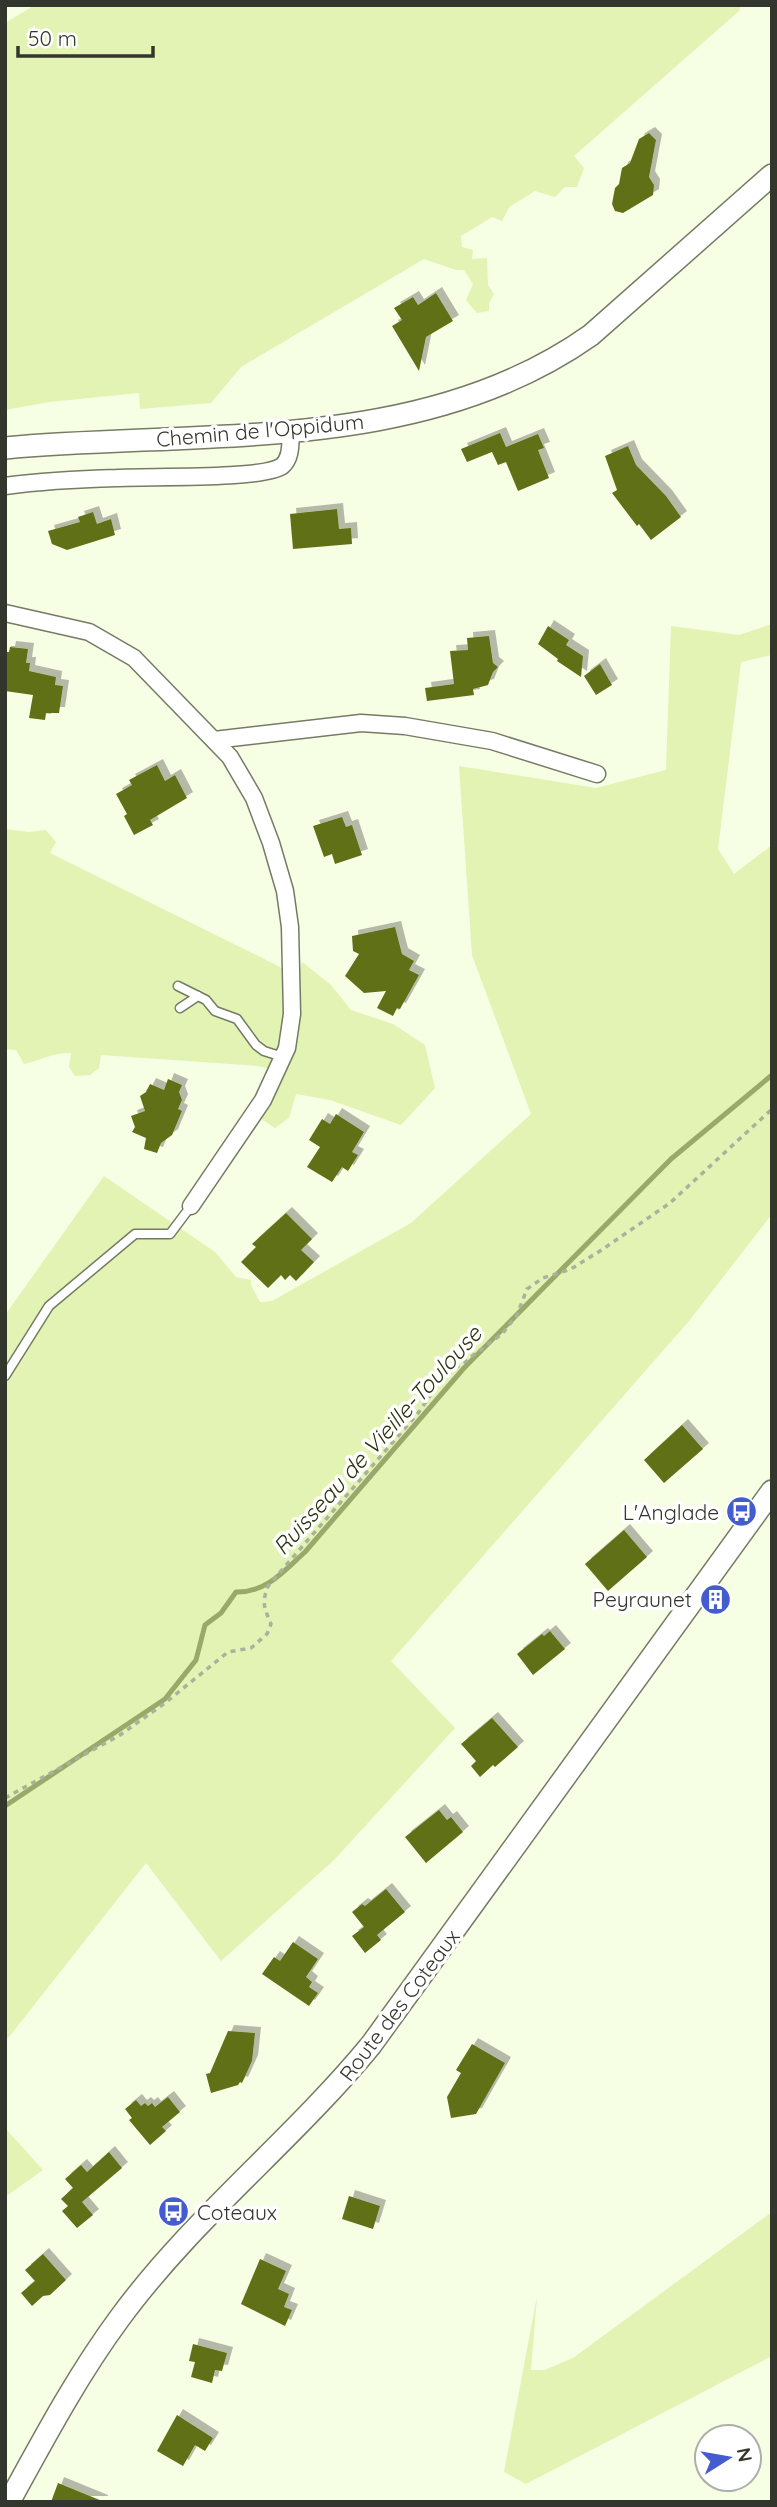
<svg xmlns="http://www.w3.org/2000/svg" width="777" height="2507" font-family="Quicksand,sans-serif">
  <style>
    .green { fill: #e2f3b3 }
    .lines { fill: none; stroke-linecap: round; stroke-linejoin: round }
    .stream { stroke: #99a96a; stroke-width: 5 }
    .building { fill: #5f7016; filter: url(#shadow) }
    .service-casing { stroke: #757b64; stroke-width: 11 }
    .minor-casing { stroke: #757b64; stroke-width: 19 }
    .tertiary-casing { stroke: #757b64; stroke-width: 24 }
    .path { stroke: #abb19e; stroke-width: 3.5; stroke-dasharray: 5 5; stroke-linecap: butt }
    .service { stroke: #fff; stroke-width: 8 }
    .minor { stroke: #fff; stroke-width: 16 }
    .tertiary { stroke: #fff; stroke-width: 21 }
    .labels { text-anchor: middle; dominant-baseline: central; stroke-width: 7; stroke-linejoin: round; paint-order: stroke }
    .street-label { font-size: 21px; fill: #33362c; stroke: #fff }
    .poi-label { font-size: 21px; fill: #33362c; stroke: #fff; text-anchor: end }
    .water-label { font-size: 23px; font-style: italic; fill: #2c330f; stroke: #fff }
  </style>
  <defs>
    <filter id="shadow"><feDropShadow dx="6" dy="-6" stdDeviation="0" flood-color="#0004"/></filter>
  </defs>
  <rect width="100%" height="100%" fill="#f6fee4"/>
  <g class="green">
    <path d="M 35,5 L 741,5 L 739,11 L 574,156 L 584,168 L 577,187 L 565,187 L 555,197 L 535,191 L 509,207 L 502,221 L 492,217 L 461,236 L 462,247 L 473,250 L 472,259 L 487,258 L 488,285 L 494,294 L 489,303 L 489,311 L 477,313 L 466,300 L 473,284 L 464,270 L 456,270 L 424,259 L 241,367 L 211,403 L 140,409 L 139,393 L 49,402 L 5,410 L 5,23 Z"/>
    <path d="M 772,624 L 772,655 L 741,662 L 718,849 L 734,874 L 772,845 L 772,1214 L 689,1321 L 391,1661 L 455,1728 L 334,1860 L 221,1961 L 146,1863 L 5,2042 L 5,1315 L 104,1176 L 215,1252 L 236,1277 L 251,1280 L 251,1285 L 260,1302 L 272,1301 L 411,1223 L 531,1114 L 472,955 L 459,766 L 596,788 L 666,770 L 671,626 L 739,635 Z"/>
    <path d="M 5,829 L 29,832 L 46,830 L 56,842 L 50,853 L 274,964 L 298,978 L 302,962 L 331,985 L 351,1010 L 393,1024 L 425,1045 L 435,1088 L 401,1125 L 330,1100 L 296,1094 L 289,1118 L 275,1128 L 260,1118 L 283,1073 L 258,1066 L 101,1055 L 99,1068 L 90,1075 L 75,1076 L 69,1067 L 71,1053 C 54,1052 41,1060 24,1064 L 16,1050 L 5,1049 Z"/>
    <path d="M 5,2128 L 43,2170 L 5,2197 Z"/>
    <path d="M 772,2212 L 772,2356 L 526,2484 L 504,2472 L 537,2296 L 531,2370 L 545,2370 L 573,2358 Z"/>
  </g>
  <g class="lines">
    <path class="stream" d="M 5,1806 L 165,1699 L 196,1660 L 205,1625 L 221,1613 L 236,1592 C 266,1593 284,1571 305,1552 L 464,1368 L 671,1159 L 772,1075"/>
  </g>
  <g class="building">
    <path d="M 649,133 L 656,140 L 649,177 L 654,185 L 653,195 L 623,213 L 615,211 L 612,204 L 615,188 L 619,184 L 622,168 L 630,163 L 639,139 Z"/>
    <path d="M 436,293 L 453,321 L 426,337 L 419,371 L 392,326 L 402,320 L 394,308 L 413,297 L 418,305 Z"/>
    <path d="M 500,433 L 506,447 L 538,434 L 544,448 L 538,450 L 549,478 L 518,491 L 506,462 L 498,465 L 492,452 L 467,462 L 461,449 Z"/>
    <path d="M 628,446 L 636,465 L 666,496 L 681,517 L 651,540 L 639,524 L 637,526 L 612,493 L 617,490 L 605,456 Z"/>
    <path d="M 337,509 L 339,529 L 351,528 L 352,544 L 293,549 L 290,514 Z"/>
    <path d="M 93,512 L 97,524 L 111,519 L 115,535 L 67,550 L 52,544 L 48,531 L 80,522 L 78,517 Z"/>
    <path d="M 548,626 L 569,640 L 566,645 L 583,656 L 581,677 L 557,661 L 558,659 L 538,644 Z"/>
    <path d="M 489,636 L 493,663 L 498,667 L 493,672 L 488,685 L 473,689 L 474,695 L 427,701 L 425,688 L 454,684 L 450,651 L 468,650 L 467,638 Z"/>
    <path d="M 10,647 L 28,649 L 26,663 L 30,663 L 29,671 L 56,677 L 55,685 L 63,686 L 59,713 L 46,713 L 45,720 L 29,718 L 33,695 L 5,691 L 5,652 L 9,652 Z"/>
    <path d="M 600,664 L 612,685 L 596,695 L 584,676 Z"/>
    <path d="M 157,765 L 165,781 L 175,775 L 187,798 L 150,820 L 153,825 L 134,835 L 124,816 L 127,814 L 116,794 L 132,785 L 129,780 Z"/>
    <path d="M 342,817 L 346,827 L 352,825 L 362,855 L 335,864 L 332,854 L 324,857 L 313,826 Z"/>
    <path d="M 395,927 L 402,954 L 414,961 L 409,970 L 419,975 L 400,1009 L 397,1008 L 393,1016 L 377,1008 L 386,991 L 364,993 L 345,976 L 359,954 L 353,951 L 352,936 Z"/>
    <path d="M 168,1079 L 182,1085 L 179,1092 L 182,1100 L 178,1109 L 182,1111 L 172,1135 L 161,1143 L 157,1153 L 144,1149 L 146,1138 L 132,1132 L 135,1127 L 131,1116 L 145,1111 L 140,1096 L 146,1092 L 150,1084 L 164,1090 Z"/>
    <path d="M 336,1114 L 364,1132 L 352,1152 L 358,1155 L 348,1171 L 342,1167 L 332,1182 L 307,1167 L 320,1147 L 309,1140 L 322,1119 L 330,1124 Z"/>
    <path d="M 286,1213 L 312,1239 L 301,1250 L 314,1262 L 296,1281 L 290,1275 L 285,1280 L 281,1275 L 268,1288 L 241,1262 L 256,1247 L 252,1244 Z"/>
    <path d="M 682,1425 L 703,1449 L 664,1483 L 644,1460 Z"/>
    <path d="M 624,1530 L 647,1557 L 608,1591 L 585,1564 Z"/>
    <path d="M 550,1631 L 565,1649 L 533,1675 L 517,1654 L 542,1634 L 544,1636 Z"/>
    <path d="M 492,1718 L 518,1747 L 495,1767 L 493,1765 L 480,1777 L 471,1766 L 476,1761 L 461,1744 Z"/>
    <path d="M 439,1810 L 447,1820 L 451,1817 L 463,1832 L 426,1863 L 405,1837 Z"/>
    <path d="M 386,1889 L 405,1912 L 377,1935 L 381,1940 L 365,1953 L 352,1936 L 364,1927 L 352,1912 L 362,1904 L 365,1906 Z"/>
    <path d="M 293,1942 L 318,1959 L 306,1977 L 312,1982 L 309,1987 L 318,1993 L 309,2006 L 262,1974 L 274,1957 L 280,1961 Z"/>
    <path d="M 228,2031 L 255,2033 L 252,2061 L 242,2083 L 240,2082 L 238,2085 L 211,2093 L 206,2074 L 210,2073 Z"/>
    <path d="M 472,2044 L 505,2063 L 476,2114 L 451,2118 L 447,2097 L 461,2073 L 456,2070 Z"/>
    <path d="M 168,2097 L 180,2112 L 162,2127 L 166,2131 L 150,2145 L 129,2120 L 132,2118 L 125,2109 L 136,2100 L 141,2106 L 145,2103 L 148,2106 L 152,2103 L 155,2107 Z"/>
    <path d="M 109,2152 L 122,2168 L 82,2202 L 93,2215 L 77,2228 L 62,2211 L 68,2206 L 61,2199 L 73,2188 L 65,2179 L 81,2165 L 87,2172 Z"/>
    <path d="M 349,2196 L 380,2206 L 373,2229 L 342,2219 Z"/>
    <path d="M 43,2254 L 66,2280 L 50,2295 L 43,2296 L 32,2306 L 21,2293 L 35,2281 L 25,2270 Z"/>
    <path d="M 260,2259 L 286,2271 L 278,2289 L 289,2294 L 284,2307 L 292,2310 L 285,2326 L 241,2304 Z"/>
    <path d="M 193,2344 L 227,2353 L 222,2371 L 215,2370 L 212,2383 L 191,2377 L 195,2362 L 189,2361 Z"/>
    <path d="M 177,2415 L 213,2438 L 205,2451 L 195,2445 L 183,2466 L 157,2451 Z"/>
    <path d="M 58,2483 L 102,2501 L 102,2502 L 51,2502 Z"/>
  </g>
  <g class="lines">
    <defs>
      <g id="service">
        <path d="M 178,986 L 206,1000 L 215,1011 L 237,1019 L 256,1045 L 264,1051 L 283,1057"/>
        <path d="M 180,1008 L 198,996"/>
        <path d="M 5,1376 L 49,1306 L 135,1234 L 170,1234 L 191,1206"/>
      </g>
      <g id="minor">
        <path d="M 5,486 C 42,481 80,479 117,478 C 148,476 262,480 282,466 C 292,458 290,442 291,431"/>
        <path d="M 5,613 L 89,632 L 134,658 L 230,757 L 254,798 L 271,843 L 285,891 L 290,927 L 292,1014 L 287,1048 L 263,1100 L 191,1206"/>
        <path d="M 214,740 L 361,723 L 405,726 L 492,741 L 597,774"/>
      </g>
      <g id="tertiary">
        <path d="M 5,448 C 201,430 422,455 591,335 L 772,175"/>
        <path d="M 9,2502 C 43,2440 77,2376 119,2319 C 192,2219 292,2141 371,2045 L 772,1491"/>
      </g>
    </defs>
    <use href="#service" class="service-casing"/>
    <use href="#minor" class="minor-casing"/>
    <use href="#tertiary" class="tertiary-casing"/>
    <path class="path" d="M 5,1798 L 120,1735 L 165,1703 L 228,1652 L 251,1648 L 267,1634 L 271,1624 C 265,1609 261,1604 268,1586 L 419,1412 L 441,1379 L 502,1334 L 517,1315 L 527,1289 L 543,1278 L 571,1269 L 600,1251 L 670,1203 L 772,1109"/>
    <use href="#service" class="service"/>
    <use href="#minor" class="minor"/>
    <use href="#tertiary" class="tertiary"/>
  </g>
  <defs>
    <symbol id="bus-disc" viewBox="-11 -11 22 22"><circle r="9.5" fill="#445ccf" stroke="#fff"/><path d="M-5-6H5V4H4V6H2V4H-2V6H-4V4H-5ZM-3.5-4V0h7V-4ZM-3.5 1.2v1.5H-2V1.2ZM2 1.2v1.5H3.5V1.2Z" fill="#fff"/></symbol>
    <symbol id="building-disc" viewBox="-11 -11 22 22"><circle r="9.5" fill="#445ccf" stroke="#fff"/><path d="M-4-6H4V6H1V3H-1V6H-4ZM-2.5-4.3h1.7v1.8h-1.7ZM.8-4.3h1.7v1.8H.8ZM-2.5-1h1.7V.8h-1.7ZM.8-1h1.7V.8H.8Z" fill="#fff"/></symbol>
  </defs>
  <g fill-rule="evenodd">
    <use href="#bus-disc" x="724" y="1494" width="35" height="35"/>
    <use href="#building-disc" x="698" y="1582" width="35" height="35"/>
    <use href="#bus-disc" x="156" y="2194" width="35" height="35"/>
  </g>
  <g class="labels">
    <g class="street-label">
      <text transform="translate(260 430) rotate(-5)">Chemin de l'Oppidum</text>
      <text transform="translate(399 2005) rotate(-53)">Route des Coteaux</text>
    </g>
    <g class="poi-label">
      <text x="719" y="1512">L'Anglade</text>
      <text x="692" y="1599">Peyraunet</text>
      <text x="197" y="2212" text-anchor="start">Coteaux</text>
    </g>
    <g class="water-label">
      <text transform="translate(377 1440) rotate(-48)">Ruisseau de Vieille-Toulouse</text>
    </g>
  </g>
  <rect width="777" height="2507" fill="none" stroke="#33362c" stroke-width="14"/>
  <g transform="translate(728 2458) rotate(79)"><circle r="33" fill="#ffffff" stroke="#adafab" stroke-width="2"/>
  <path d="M0-5L12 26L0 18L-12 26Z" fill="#445ccf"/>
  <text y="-10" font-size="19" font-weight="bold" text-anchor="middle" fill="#33362c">N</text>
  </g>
  <path d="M18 46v10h135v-10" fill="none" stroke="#33362c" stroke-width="3.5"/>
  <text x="28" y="46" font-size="21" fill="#33362c" stroke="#ffffff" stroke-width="5" paint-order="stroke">50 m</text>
</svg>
